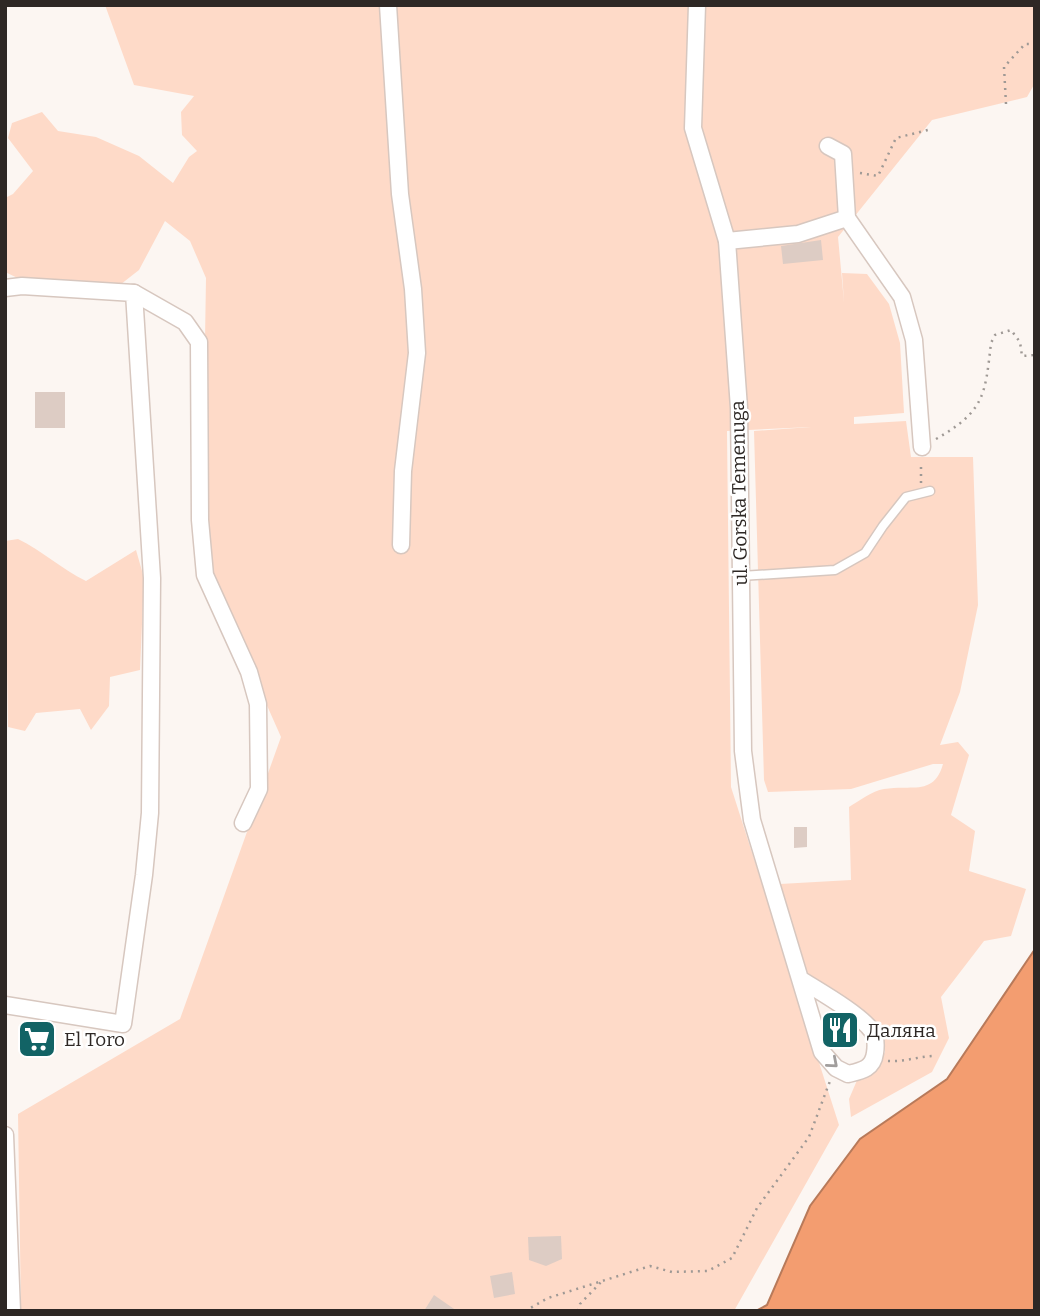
<svg xmlns="http://www.w3.org/2000/svg" width="1040" height="1316" font-family="Bitter,serif">
  <style>
    .green { fill: #fedac8 }
    .water { fill: #f39d70; stroke: #b87a5a; stroke-width: 2 }
    .building { fill: #ddccc4 }
    .lines { fill: none; stroke-linecap: round; stroke-linejoin: round }
    .lane-casing { stroke: #d7c7bf; stroke-width: 11 }
    .street-casing { stroke: #d7c7bf; stroke-width: 19 }
    .path { stroke: #9f9995; stroke-width: 2.5; stroke-dasharray: 2 5; stroke-linecap: butt }
    .lane { stroke: #fff; stroke-width: 8 }
    .street { stroke: #fff; stroke-width: 16 }
    .oneway { stroke: #a19e9d }
    .labels { text-anchor: middle; dominant-baseline: central; stroke-width: 5; stroke-linejoin: round; paint-order: stroke }
    .street-label { font-size: 19px; fill: #2e2825; stroke: #fff }
    .poi-label { font-size: 19px; fill: #2e2825; stroke: #fff; text-anchor: start }
  </style>
  <rect width="100%" height="100%" fill="#fcf6f2"/>
  <g class="green">
    <path d="M 105,5 L 1035,5 L 1035,83 L 1027,97 L 932,120 L 838,237 L 844,302 L 842,273 L 867,274 L 889,304 L 900,343 L 904,413 L 854,417 L 854,424 L 906,421 L 911,457 L 973,457 L 978,605 L 960,692 L 940,745 L 958,742 L 969,755 L 951,815 L 975,831 L 969,871 L 1026,889 L 1011,936 L 984,941 L 941,997 L 949,1038 L 932,1072 L 851,1117 L 849,1099 L 858,1078 L 871,1074 L 885,1052 L 879,1029 L 845,1000 L 806,973 L 780,884 L 851,880 L 849,807 C 859,801 872,791 884,789 C 910,784 934,797 943,764 L 933,764 L 851,789 L 768,792 L 764,780 L 754,431 L 811,427 L 727,431 L 731,787 L 839,1125 L 734,1311 L 21,1311 L 18,1114 L 180,1019 L 281,737 L 208,573 L 203,463 L 206,278 L 190,241 L 165,221 L 139,270 L 116,288 L 24,281 L 5,272 L 5,198 L 13,194 L 33,171 L 8,138 L 12,123 L 42,112 L 58,131 L 96,137 L 139,156 L 173,183 L 189,157 L 197,151 L 182,135 L 181,112 L 194,96 L 134,85 Z"/>
    <path d="M 18,539 C 43,551 61,569 86,581 L 136,550 L 144,578 L 140,670 L 110,677 L 109,706 L 91,730 L 80,709 L 36,713 L 25,731 L 8,727 L 5,541 Z"/>
  </g>
  <path class="water" d="M 1035,949 L 1035,1311 L 756,1311 L 767,1305 L 810,1206 L 860,1139 L 947,1079 Z"/>
  <g class="building">
    <path d="M 821,240 L 823,260 L 783,264 L 781,246 Z"/>
    <rect x="35" y="392" width="30" height="36"/>
    <path d="M 794,827 L 807,827 L 807,847 L 794,848 Z"/>
    <path d="M 34,1020 L 54,1023 L 50,1053 L 30,1051 Z"/>
    <path d="M 561,1236 L 562,1259 L 546,1266 L 529,1260 L 528,1237 Z"/>
    <path d="M 512,1272 L 515,1294 L 494,1298 L 490,1276 Z"/>
    <path d="M 434,1295 L 457,1311 L 424,1311 Z"/>
  </g>
  <g class="lines">
    <defs>
      <path id="lane" d="M 741,576 L 835,570 L 865,553 L 883,526 L 906,497 L 930,491"/>
      <g id="street">
        <path d="M 388,5 L 400,194 L 413,289 L 417,353 L 403,471 L 401,545"/>
        <path d="M 697,5 L 693,128 L 727,241 L 739,408 L 743,751 L 752,820 L 822,1052 L 836,1068 L 848,1074 C 861,1071 873,1069 875,1053 C 876,1046 876,1037 872,1031 C 860,1014 819,991 800,979"/>
        <path d="M 828,146 L 843,154 L 847,218 L 902,297 L 914,340 L 922,447"/>
        <path d="M 727,241 L 798,234 L 847,218"/>
        <path d="M 5,288 L 22,286 L 134,293 L 152,578 L 150,813 L 144,875 L 123,1024 L 5,1005"/>
        <path d="M 134,293 L 185,322 L 199,342 L 200,520 L 205,575 L 249,672 L 258,704 L 259,789 L 243,823"/>
        <path d="M 5,1135 L 12,1311"/>
      </g>
    </defs>
    <use href="#lane" class="lane-casing"/>
    <use href="#street" class="street-casing"/>
    <g class="path">
      <path d="M 1006,104 L 1004,67 L 1025,44 L 1035,44"/>
      <path d="M 860,173 L 878,176 L 896,138 L 928,130"/>
      <path d="M 936,439 C 985,411 985,395 991,343 L 995,335 L 1011,330 L 1020,342 L 1022,356 L 1035,355"/>
      <path d="M 921,483 L 921,462"/>
      <path d="M 888,1061 C 903,1062 917,1057 932,1056"/>
      <path d="M 525,1311 L 548,1298 L 650,1266 L 672,1272 L 708,1271 L 732,1258 L 757,1208 L 809,1137 L 830,1081"/>
      <path d="M 578,1311 L 580,1304 L 602,1281"/>
    </g>
    <use href="#lane" class="lane"/>
    <use href="#street" class="street"/>
  </g>
  <defs><path id="oneway-chevron" d="M-2-3.5L2.5 0L-2 3.5" fill="none" stroke-width="1.6" stroke-linecap="round" stroke-linejoin="round" transform="scale(1.75)"/></defs>
  <use class="oneway" href="#oneway-chevron" transform="translate(833 1063) rotate(41)"/>
  <defs>
    <symbol id="restaurant-square" viewBox="-11 -11 22 22"><rect x="-9" y="-9" width="18" height="18" rx="4" fill="#126365" stroke="#fff"/><path d="M-5-6h1v4h1v-4h1v4h1v-4h1v5L-1.5 .5V6h-2V.5L-5-1ZM5-6V6H3V1.5H1.5Q1.5-4 5-6Z" fill="#fff"/></symbol>
    <symbol id="supermarket-square" viewBox="-11 -11 22 22"><rect x="-9" y="-9" width="18" height="18" rx="4" fill="#126365" stroke="#fff"/><path d="M-6-5.5h2.5l.6 2H6L4.5 2H-2.5L-4.4-4H-6ZM-1.5 3.2a1.3 1.3 0 1 0 .1 0ZM3 3.2a1.3 1.3 0 1 0 .1 0Z" fill="#fff"/></symbol>
  </defs>
  <g fill-rule="evenodd">
    <use href="#restaurant-square" x="818" y="1008" width="44" height="44"/>
    <use href="#supermarket-square" x="15" y="1017" width="44" height="44"/>
  </g>
  <g class="labels">
    <g class="street-label">
      <text transform="translate(739 493) rotate(-91)">ul. Gorska Temenuga</text>
    </g>
    <g class="poi-label">
      <text x="867" y="1030">Даляна</text>
      <text x="64" y="1039">El Toro</text>
    </g>
  </g>
  <rect width="1040" height="1316" fill="none" stroke="#2e2825" stroke-width="14"/>
</svg>
